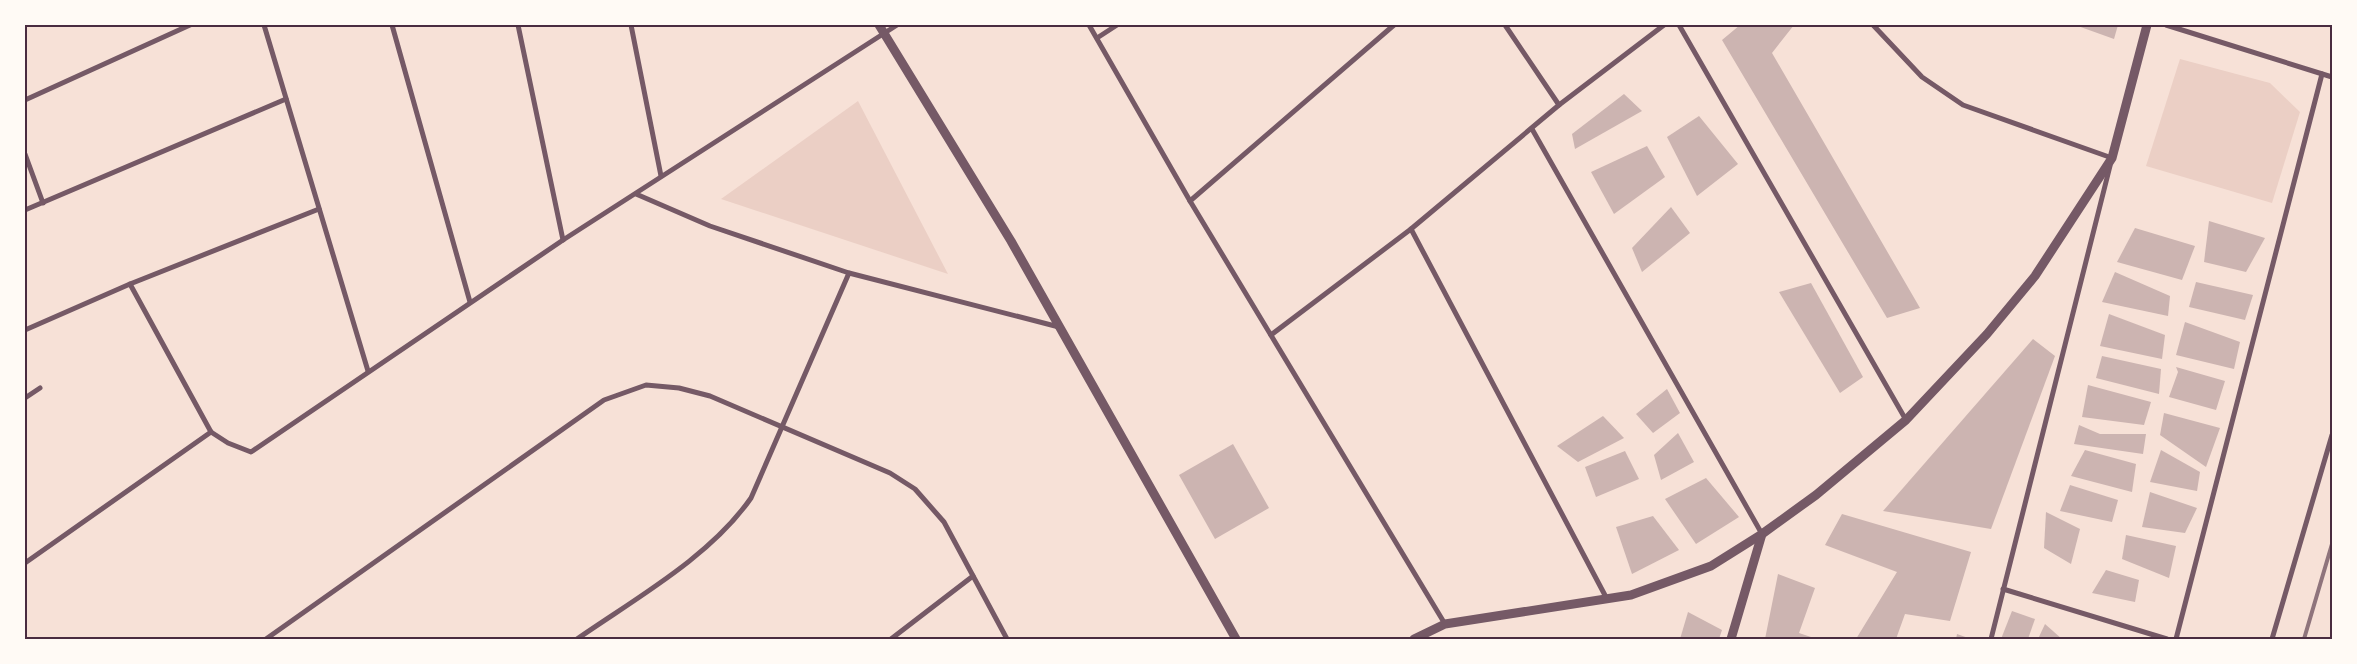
<svg xmlns="http://www.w3.org/2000/svg" width="2357" height="664" font-family="'Titillium Web',sans-serif">
  <style>
    .green { fill: #ebcfc5 }
    .building { fill: #ccb4b1 }
    .lines { fill: none; stroke-linecap: round; stroke-linejoin: round }
    .minor { stroke: #755966; stroke-width: 5 }
    .tertiary { stroke: #755966; stroke-width: 9 }
    .rail { stroke: #8f747c; stroke-width: 4 }
    .neatline { fill: none; stroke: #4a2c40; stroke-width: 2 }
  </style>
  <rect width="100%" height="100%" fill="#f7e1d7"/>
  <g class="green">
    <path d="M 2180,59 L 2270,83 L 2300,112 L 2272,203 L 2146,166 Z"/>
    <path d="M 858,101 L 948,274 L 721,199 Z"/>
  </g>
  <g class="building">
    <path d="M 1740,25 L 1794,25 L 1772,53 L 1920,308 L 1887,318 L 1722,40 Z"/>
    <path d="M 2075,25 L 2118,25 L 2114,39 Z"/>
    <path d="M 1624,94 L 1642,111 L 1575,149 L 1572,134 Z"/>
    <path d="M 1699,116 L 1738,164 L 1697,196 L 1667,137 Z"/>
    <path d="M 1647,146 L 1665,177 L 1614,214 L 1591,172 Z"/>
    <path d="M 1671,207 L 1690,233 L 1642,272 L 1632,248 Z"/>
    <path d="M 2209,221 L 2265,238 L 2246,272 L 2204,262 Z"/>
    <path d="M 2135,228 L 2195,246 L 2182,280 L 2117,262 Z"/>
    <path d="M 2115,272 L 2170,296 L 2168,316 L 2102,302 Z"/>
    <path d="M 2196,282 L 2253,295 L 2245,320 L 2189,307 Z"/>
    <path d="M 1811,283 L 1863,377 L 1840,393 L 1779,292 Z"/>
    <path d="M 2109,314 L 2165,335 L 2162,359 L 2100,346 Z"/>
    <path d="M 2185,322 L 2240,342 L 2234,369 L 2176,355 Z"/>
    <path d="M 2033,339 L 2055,356 L 1991,529 L 1883,511 Z"/>
    <path d="M 2102,356 L 2161,369 L 2159,394 L 2096,378 Z"/>
    <path d="M 2176,367 L 2225,381 L 2216,410 L 2169,397 L 2178,372 Z"/>
    <path d="M 2088,385 L 2151,402 L 2144,425 L 2082,417 Z"/>
    <path d="M 1667,389 L 1680,413 L 1653,433 L 1636,414 Z"/>
    <path d="M 2164,413 L 2220,428 L 2206,467 L 2160,435 Z"/>
    <path d="M 1603,416 L 1624,438 L 1578,462 L 1557,446 Z"/>
    <path d="M 2079,425 L 2100,434 L 2146,434 L 2143,454 L 2074,444 Z"/>
    <path d="M 1678,433 L 1694,462 L 1661,480 L 1654,455 Z"/>
    <path d="M 1233,444 L 1269,508 L 1215,539 L 1179,475 Z"/>
    <path d="M 2085,450 L 2136,464 L 2132,492 L 2071,476 Z"/>
    <path d="M 2161,450 L 2200,472 L 2197,491 L 2150,482 Z"/>
    <path d="M 1625,451 L 1639,479 L 1596,497 L 1585,467 Z"/>
    <path d="M 1706,478 L 1739,517 L 1696,544 L 1665,499 Z"/>
    <path d="M 2070,485 L 2118,500 L 2112,522 L 2060,511 Z"/>
    <path d="M 2150,492 L 2197,508 L 2185,533 L 2142,527 Z"/>
    <path d="M 2046,512 L 2080,529 L 2071,564 L 2044,548 Z"/>
    <path d="M 1842,514 L 1971,552 L 1950,621 L 1905,614 L 1896,639 L 1856,639 L 1897,572 L 1825,545 Z"/>
    <path d="M 1653,516 L 1679,550 L 1632,574 L 1616,527 Z"/>
    <path d="M 2126,535 L 2176,546 L 2169,578 L 2122,559 Z"/>
    <path d="M 2106,570 L 2139,580 L 2135,602 L 2092,593 Z"/>
    <path d="M 1778,574 L 1815,588 L 1799,633 L 1817,639 L 1765,639 Z"/>
    <path d="M 2012,611 L 2035,619 L 2028,639 L 2001,639 Z"/>
    <path d="M 1688,612 L 1722,630 L 1719,639 L 1680,639 Z"/>
    <path d="M 2045,624 L 2062,639 L 2038,639 Z"/>
    <path d="M 1957,634 L 1971,639 L 1956,639 Z"/>
  </g>
  <g class="lines">
    <g class="minor">
      <path d="M 264,25 L 368,371"/>
      <path d="M 392,25 L 470,302"/>
      <path d="M 518,25 L 563,240"/>
      <path d="M 631,25 L 661,176"/>
      <path d="M 1089,25 L 1190,201 L 1445,624"/>
      <path d="M 1505,25 L 1559,105"/>
      <path d="M 1679,25 L 1906,420"/>
      <path d="M 1873,25 L 1922,77 L 1963,105 L 2112,158"/>
      <path d="M 2166,25 L 2332,77"/>
      <path d="M 1097,38 L 1117,25"/>
      <path d="M 25,100 L 190,25"/>
      <path d="M 1532,129 L 1762,534"/>
      <path d="M 25,154 L 43,203"/>
      <path d="M 636,194 L 710,226 L 849,273 L 1059,327"/>
      <path d="M 1190,201 L 1394,25"/>
      <path d="M 25,210 L 286,99"/>
      <path d="M 1411,229 L 1607,599"/>
      <path d="M 130,284 L 211,432 L 228,443 L 251,452 L 563,240 L 897,25"/>
      <path d="M 25,330 L 130,284 L 319,209"/>
      <path d="M 1271,335 L 1411,229 L 1559,105 L 1664,25"/>
      <path d="M 25,398 L 40,388"/>
      <path d="M 25,563 L 211,432"/>
      <path d="M 2003,589 L 2167,639"/>
      <path d="M 266,639 L 604,400 L 646,385 L 679,388 L 710,396 L 890,473 L 915,489 L 944,522 L 1007,639"/>
      <path d="M 577,639 C 636,598 710,557 751,498 L 849,273"/>
      <path d="M 891,639 L 973,576"/>
      <path d="M 1991,639 L 2110,166"/>
      <path d="M 2176,639 L 2322,74"/>
      <path d="M 2272,639 L 2332,435"/>
    </g>
    <g class="tertiary">
      <path d="M 879,25 L 1011,241 L 1236,639"/>
      <path d="M 1414,639 L 1445,624 L 1631,595 L 1711,566 L 1762,534 L 1816,495 L 1906,420 L 1987,334 L 2035,276 L 2112,158 L 2147,25"/>
      <path d="M 1731,639 L 1762,534"/>
    </g>
    <path class="rail" d="M 2304,639 L 2332,544"/>
  </g>
  <rect width="2357" height="664" fill="none" stroke="#fffaf5" stroke-width="52"/>
  <rect x="26" y="26" width="2305" height="612" class="neatline"/>
</svg>
